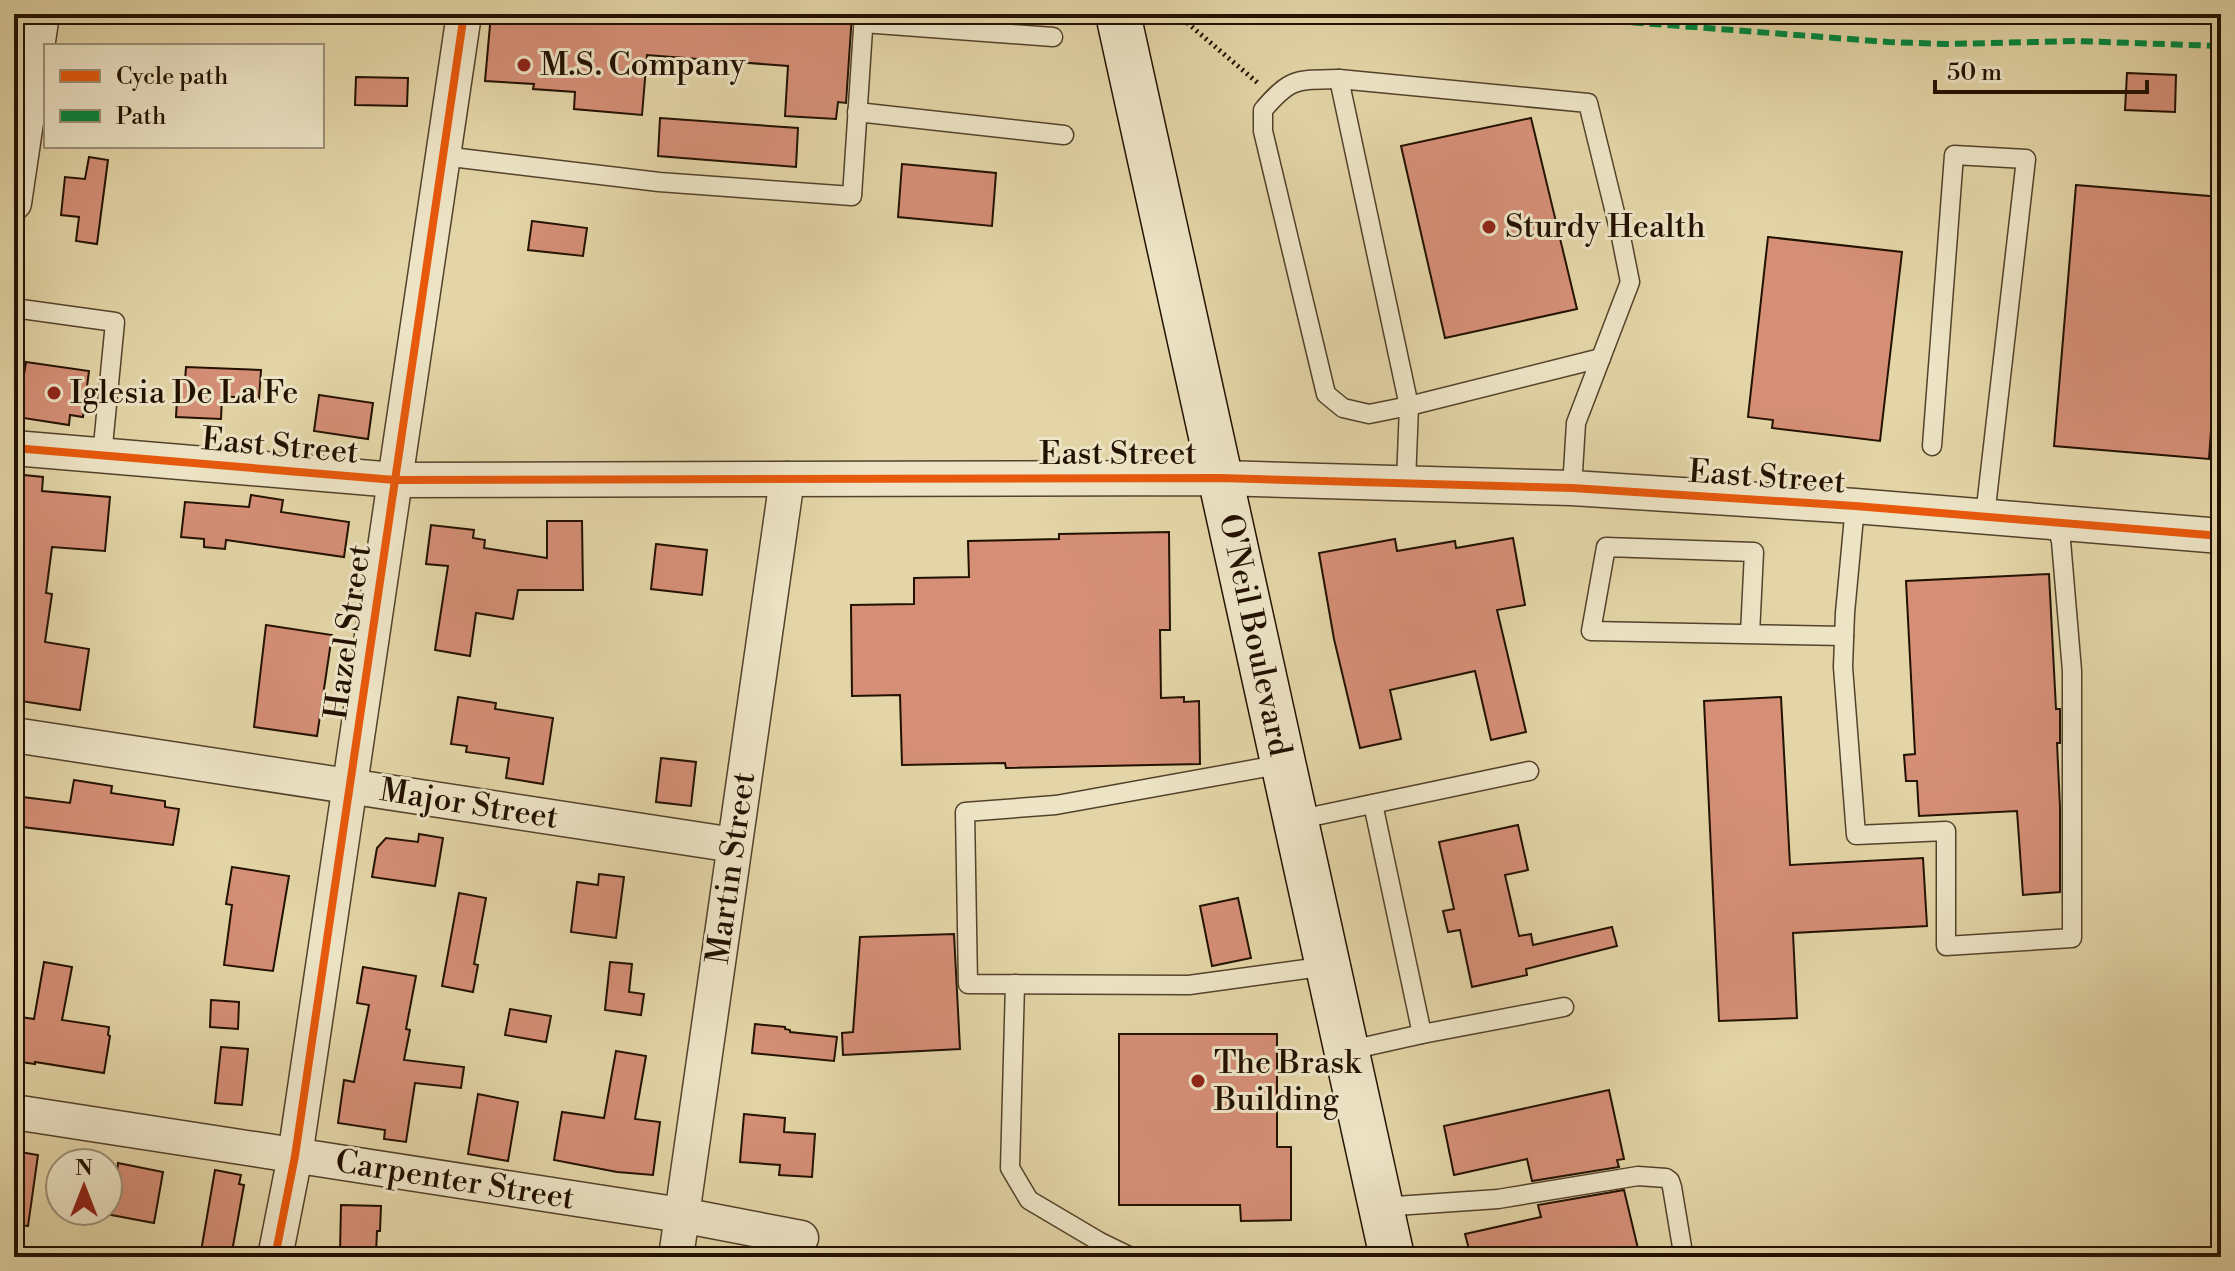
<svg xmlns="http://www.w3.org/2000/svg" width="2235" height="1271" font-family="'Libre Bodoni',serif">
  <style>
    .building { fill: #d58f77; stroke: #231100; stroke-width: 2 }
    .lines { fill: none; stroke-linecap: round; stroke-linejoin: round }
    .service-casing { stroke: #53422a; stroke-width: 21 }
    .minor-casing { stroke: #53422a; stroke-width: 37 }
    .secondary-casing { stroke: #231100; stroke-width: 47 }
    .path { stroke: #231100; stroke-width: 5; stroke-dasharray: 2 4; stroke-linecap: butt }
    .service { stroke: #ede4c6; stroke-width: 18 }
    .minor { stroke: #ede4c6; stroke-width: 34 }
    .secondary { stroke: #ede4c6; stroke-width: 44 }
    .quiet { stroke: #00873e; stroke-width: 6; stroke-dasharray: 12 6; stroke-linecap: butt }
    .cycleway-casing { stroke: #ede4c6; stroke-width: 13 }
    .cycleway { stroke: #e8590c; stroke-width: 8 }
    .poi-dot { fill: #8f2418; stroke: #ede4c6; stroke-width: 3 }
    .labels { text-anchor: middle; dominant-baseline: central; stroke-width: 6; stroke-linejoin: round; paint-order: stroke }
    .poi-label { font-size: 32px; fill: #231100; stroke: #ede4c6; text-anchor: start }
    .street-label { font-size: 32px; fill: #231100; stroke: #ede4c6 }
  </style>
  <rect width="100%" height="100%" fill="#e3d5a7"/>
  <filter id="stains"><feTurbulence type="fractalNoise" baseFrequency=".0025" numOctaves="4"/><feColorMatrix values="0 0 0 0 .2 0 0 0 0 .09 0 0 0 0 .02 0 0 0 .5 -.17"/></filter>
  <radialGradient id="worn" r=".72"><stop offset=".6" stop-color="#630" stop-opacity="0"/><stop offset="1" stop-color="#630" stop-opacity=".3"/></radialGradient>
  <g class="building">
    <path d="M 491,14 L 852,14 L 846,103 L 838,102 L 836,119 L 785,116 L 788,66 L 647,55 L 642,115 L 574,109 L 575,92 L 533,89 L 534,84 L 485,81 Z"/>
    <path d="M 2127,73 L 2176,75 L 2175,112 L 2125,110 Z"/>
    <path d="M 356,77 L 408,78 L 407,106 L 355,105 Z"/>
    <path d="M 660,118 L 798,128 L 796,167 L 658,156 Z"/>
    <path d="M 1531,118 L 1577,309 L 1445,338 L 1401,146 Z"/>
    <path d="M 89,157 L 108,160 L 97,244 L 76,241 L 79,217 L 61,215 L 65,177 L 85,179 Z"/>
    <path d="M 902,164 L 996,173 L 992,226 L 898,217 Z"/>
    <path d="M 2076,185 L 2221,197 L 2221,431 L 2211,430 L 2209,459 L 2054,446 Z"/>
    <path d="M 532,221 L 587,228 L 583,256 L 528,250 Z"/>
    <path d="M 1768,237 L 1902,252 L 1880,441 L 1772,428 L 1773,420 L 1748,417 Z"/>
    <path d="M 26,362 L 89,371 L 83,417 L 70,415 L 69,425 L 17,417 Z"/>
    <path d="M 186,367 L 261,370 L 259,399 L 222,396 L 221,419 L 176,417 L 178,381 L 185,381 Z"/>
    <path d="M 319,395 L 373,403 L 368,439 L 314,431 Z"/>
    <path d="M 14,474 L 43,477 L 42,491 L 110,497 L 105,551 L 52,547 L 46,593 L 52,594 L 45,642 L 89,649 L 80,710 L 14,700 Z"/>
    <path d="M 251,495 L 283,500 L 281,512 L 349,522 L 344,557 L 226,540 L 225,549 L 204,547 L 204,539 L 181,537 L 185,502 L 249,507 Z"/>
    <path d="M 547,521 L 582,521 L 583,590 L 518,590 L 513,619 L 476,613 L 470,656 L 435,650 L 448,566 L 426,564 L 431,525 L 474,530 L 473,538 L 485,540 L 484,548 L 547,558 Z"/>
    <path d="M 1169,532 L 1170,630 L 1160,630 L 1161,698 L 1184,697 L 1184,702 L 1199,701 L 1200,764 L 1006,768 L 1005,763 L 902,765 L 900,695 L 852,696 L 851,605 L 914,604 L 914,578 L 969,577 L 968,541 L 1059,539 L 1059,534 Z"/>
    <path d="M 1513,538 L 1525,605 L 1497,610 L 1526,732 L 1491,740 L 1475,671 L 1390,690 L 1401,739 L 1360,748 L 1334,639 L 1319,553 L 1395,539 L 1397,551 L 1455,541 L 1456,548 Z"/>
    <path d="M 656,544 L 707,550 L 702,595 L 651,589 Z"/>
    <path d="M 2049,574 L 2056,709 L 2060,709 L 2060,743 L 2057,743 L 2060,807 L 2060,892 L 2023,895 L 2017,811 L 1919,816 L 1917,781 L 1906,781 L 1904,755 L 1915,754 L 1906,581 Z"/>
    <path d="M 266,625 L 332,635 L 317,736 L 254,727 Z"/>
    <path d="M 458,697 L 496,703 L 495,709 L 553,718 L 543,784 L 506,778 L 509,758 L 466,752 L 467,746 L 451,744 Z"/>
    <path d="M 1781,697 L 1790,865 L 1923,858 L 1927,926 L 1793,933 L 1797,1018 L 1719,1021 L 1704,701 Z"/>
    <path d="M 661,758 L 696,762 L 691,806 L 656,802 Z"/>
    <path d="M 74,780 L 112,786 L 111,793 L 165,801 L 165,807 L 179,809 L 173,845 L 14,826 L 14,796 L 70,803 Z"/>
    <path d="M 1518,825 L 1528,870 L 1505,875 L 1519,936 L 1531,934 L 1533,945 L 1612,927 L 1617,946 L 1526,969 L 1527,975 L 1472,987 L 1460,930 L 1448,932 L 1443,911 L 1454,909 L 1439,842 Z"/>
    <path d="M 419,834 L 443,838 L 435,886 L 372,877 L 377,848 L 386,838 L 418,842 Z"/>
    <path d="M 232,867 L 289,876 L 273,971 L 224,965 L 232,905 L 226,904 Z"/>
    <path d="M 599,874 L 624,877 L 616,938 L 571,932 L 577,882 L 598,885 Z"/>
    <path d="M 459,893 L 486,898 L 474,964 L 478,965 L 473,992 L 442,986 Z"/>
    <path d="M 1238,898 L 1251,958 L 1212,966 L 1200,906 Z"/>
    <path d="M 954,934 L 960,1049 L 843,1055 L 842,1033 L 853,1032 L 860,937 Z"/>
    <path d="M 44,962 L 72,967 L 62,1020 L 109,1027 L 108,1035 L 110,1036 L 104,1073 L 35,1062 L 35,1064 L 14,1061 L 14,1016 L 34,1019 Z"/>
    <path d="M 610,962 L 632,964 L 629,992 L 644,994 L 641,1015 L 605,1010 Z"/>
    <path d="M 363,967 L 416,976 L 406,1029 L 410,1030 L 404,1060 L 464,1067 L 461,1088 L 415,1083 L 406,1142 L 384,1139 L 385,1130 L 338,1123 L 344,1080 L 354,1082 L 369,1005 L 357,1003 Z"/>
    <path d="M 211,1000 L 239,1002 L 238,1029 L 210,1027 Z"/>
    <path d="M 510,1009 L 551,1016 L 546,1042 L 505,1035 Z"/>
    <path d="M 755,1024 L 785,1027 L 785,1029 L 790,1030 L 790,1032 L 837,1037 L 834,1061 L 752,1053 Z"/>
    <path d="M 1119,1034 L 1277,1034 L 1277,1147 L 1291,1147 L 1291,1220 L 1241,1221 L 1240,1205 L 1119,1205 Z"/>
    <path d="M 221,1047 L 248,1049 L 242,1105 L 215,1103 Z"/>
    <path d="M 616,1051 L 646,1056 L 635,1119 L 660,1122 L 653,1175 L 617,1172 L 554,1160 L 562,1112 L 604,1118 Z"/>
    <path d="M 1609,1090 L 1624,1159 L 1617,1160 L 1619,1167 L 1532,1181 L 1527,1159 L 1454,1175 L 1444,1126 Z"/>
    <path d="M 478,1094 L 518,1102 L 508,1161 L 468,1154 Z"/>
    <path d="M 744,1114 L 785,1118 L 784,1132 L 815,1134 L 812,1177 L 779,1175 L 780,1165 L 740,1162 Z"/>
    <path d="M 14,1151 L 38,1155 L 28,1226 L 14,1225 Z"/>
    <path d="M 118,1163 L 163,1172 L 154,1223 L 106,1214 L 108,1211 L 108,1173 L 117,1174 Z"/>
    <path d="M 215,1170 L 241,1175 L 239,1184 L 244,1185 L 231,1257 L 200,1257 Z"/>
    <path d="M 1624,1190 L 1640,1257 L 1610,1257 L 1609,1250 L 1581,1257 L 1471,1257 L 1465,1234 L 1541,1217 L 1538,1205 Z"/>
    <path d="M 341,1205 L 381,1206 L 380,1231 L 377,1231 L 376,1254 L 340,1253 Z"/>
  </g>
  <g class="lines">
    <defs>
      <g id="service">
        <path d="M 863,23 L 1053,37"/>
        <path d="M 1339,79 C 1297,80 1291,77 1263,110 L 1263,131 L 1326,394 L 1343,408 L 1369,414 L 1409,406 L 1601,358"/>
        <path d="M 857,112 L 1064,135"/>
        <path d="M 443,156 L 659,182 L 852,196 L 864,14"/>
        <path d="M 14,308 L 115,322 L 102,456"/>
        <path d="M 1932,446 L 1954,155 L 2026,159 L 1985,516"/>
        <path d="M 1406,482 L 1409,406 L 1339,79 L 1588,103 L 1621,237 L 1630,282 L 1576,423 L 1572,488"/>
        <path d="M 1855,506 L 1845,613 L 1843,667 L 1856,835 L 1946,831 L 1946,946 L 2072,938 L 2072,671 L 2061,541 L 2055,522"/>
        <path d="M 1750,634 L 1754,552 L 1606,547 L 1591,631 L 1844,636"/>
        <path d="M 1283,764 L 1056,805 L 965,812 L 968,984 L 1189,985 L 1328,966"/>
        <path d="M 1296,820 L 1529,771"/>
        <path d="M 1015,984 L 1010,1168 L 1029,1200 L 1100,1242 L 1131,1257"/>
        <path d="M 1422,1034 L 1564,1007"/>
        <path d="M 1346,1051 L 1422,1034 L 1373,804"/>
        <path d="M 1381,1207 L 1498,1199 L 1638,1176 L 1666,1178 L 1670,1181 L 1672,1187 L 1683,1253"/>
      </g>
      <g id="minor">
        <path d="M 14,203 L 42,14"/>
        <path d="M 14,448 L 395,480 L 1220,478 L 1572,488 L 1855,506 L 2221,536"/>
        <path d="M 14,735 L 734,845"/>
        <path d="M 14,1112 L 681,1215 L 801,1238"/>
        <path d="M 275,1257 L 295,1156 L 464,14"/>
        <path d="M 676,1257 L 787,479"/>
      </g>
      <path id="secondary" d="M 1118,14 L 1392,1257"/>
    </defs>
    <use href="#service" class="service-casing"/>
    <use href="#minor" class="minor-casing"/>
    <use href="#secondary" class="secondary-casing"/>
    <path class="path" d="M 1178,15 L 1259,84"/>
    <use href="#service" class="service"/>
    <use href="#minor" class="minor"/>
    <use href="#secondary" class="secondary"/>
    <path class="quiet" d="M 1524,14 L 1888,42 L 1947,44 L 2077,41 L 2221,46"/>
    <defs>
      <g id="cycleway">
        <path d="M 14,448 L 395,480 L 1220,478 L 1572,488 L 1855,506 L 2221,536"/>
        <path d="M 275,1257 L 295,1156 L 464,14"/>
      </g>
    </defs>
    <use href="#cycleway" class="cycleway-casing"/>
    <use href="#cycleway" class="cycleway"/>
  </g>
  <g class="poi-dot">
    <circle cx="524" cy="65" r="8"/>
    <circle cx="1489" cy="227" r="8"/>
    <circle cx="54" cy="393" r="8"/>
    <circle cx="1198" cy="1081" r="8"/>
  </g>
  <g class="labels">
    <g class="poi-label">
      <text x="540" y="65">M.S. Company</text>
      <text x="1505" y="227">Sturdy Health</text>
      <text x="70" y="393">Iglesia De La Fe</text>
      <text x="1214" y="1063">The Brask<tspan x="1214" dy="37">Building</tspan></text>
    </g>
    <g class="street-label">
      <text transform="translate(280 446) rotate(5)">East Street</text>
      <text x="1118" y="454">East Street</text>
      <text transform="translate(1767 477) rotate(4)">East Street</text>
      <text transform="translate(348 632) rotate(-82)">Hazel Street</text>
      <text transform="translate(1255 635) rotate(78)">O'Neil Boulevard</text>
      <text transform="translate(469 804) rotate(9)">Major Street</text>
      <text transform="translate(731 868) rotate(-82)">Martin Street</text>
      <text transform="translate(455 1180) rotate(9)">Carpenter Street</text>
    </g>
  </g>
  <rect width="2235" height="1271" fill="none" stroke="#e3d5a7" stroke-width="48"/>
  <rect x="16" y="16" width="2203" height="1239" fill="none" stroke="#231100" stroke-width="4"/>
  <rect x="24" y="24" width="2187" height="1223" fill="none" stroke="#231100" stroke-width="2"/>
  <rect x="44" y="44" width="280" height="104" fill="#ede4c6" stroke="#9c9077" stroke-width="2"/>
  <rect x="60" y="70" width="40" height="12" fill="#e8590c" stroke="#9c9077" stroke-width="2"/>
  <text x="116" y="84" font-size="24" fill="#231100">Cycle path</text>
  <rect x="60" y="110" width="40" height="12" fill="#00873e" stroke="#9c9077" stroke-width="2"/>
  <text x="116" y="124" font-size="24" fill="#231100">Path</text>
  <g transform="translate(84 1187)"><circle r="38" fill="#ede4c6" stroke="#9c9077" stroke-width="2"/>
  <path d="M0-6L14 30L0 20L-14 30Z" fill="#8f2418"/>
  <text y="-12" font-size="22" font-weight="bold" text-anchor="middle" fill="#231100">N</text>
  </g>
  <path d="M1935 80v12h212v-12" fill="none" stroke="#231100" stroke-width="4"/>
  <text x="1947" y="80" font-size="24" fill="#231100" stroke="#ede4c6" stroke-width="6" paint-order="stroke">50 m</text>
  <rect width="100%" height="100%" filter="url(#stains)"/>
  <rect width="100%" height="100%" fill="url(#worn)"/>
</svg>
